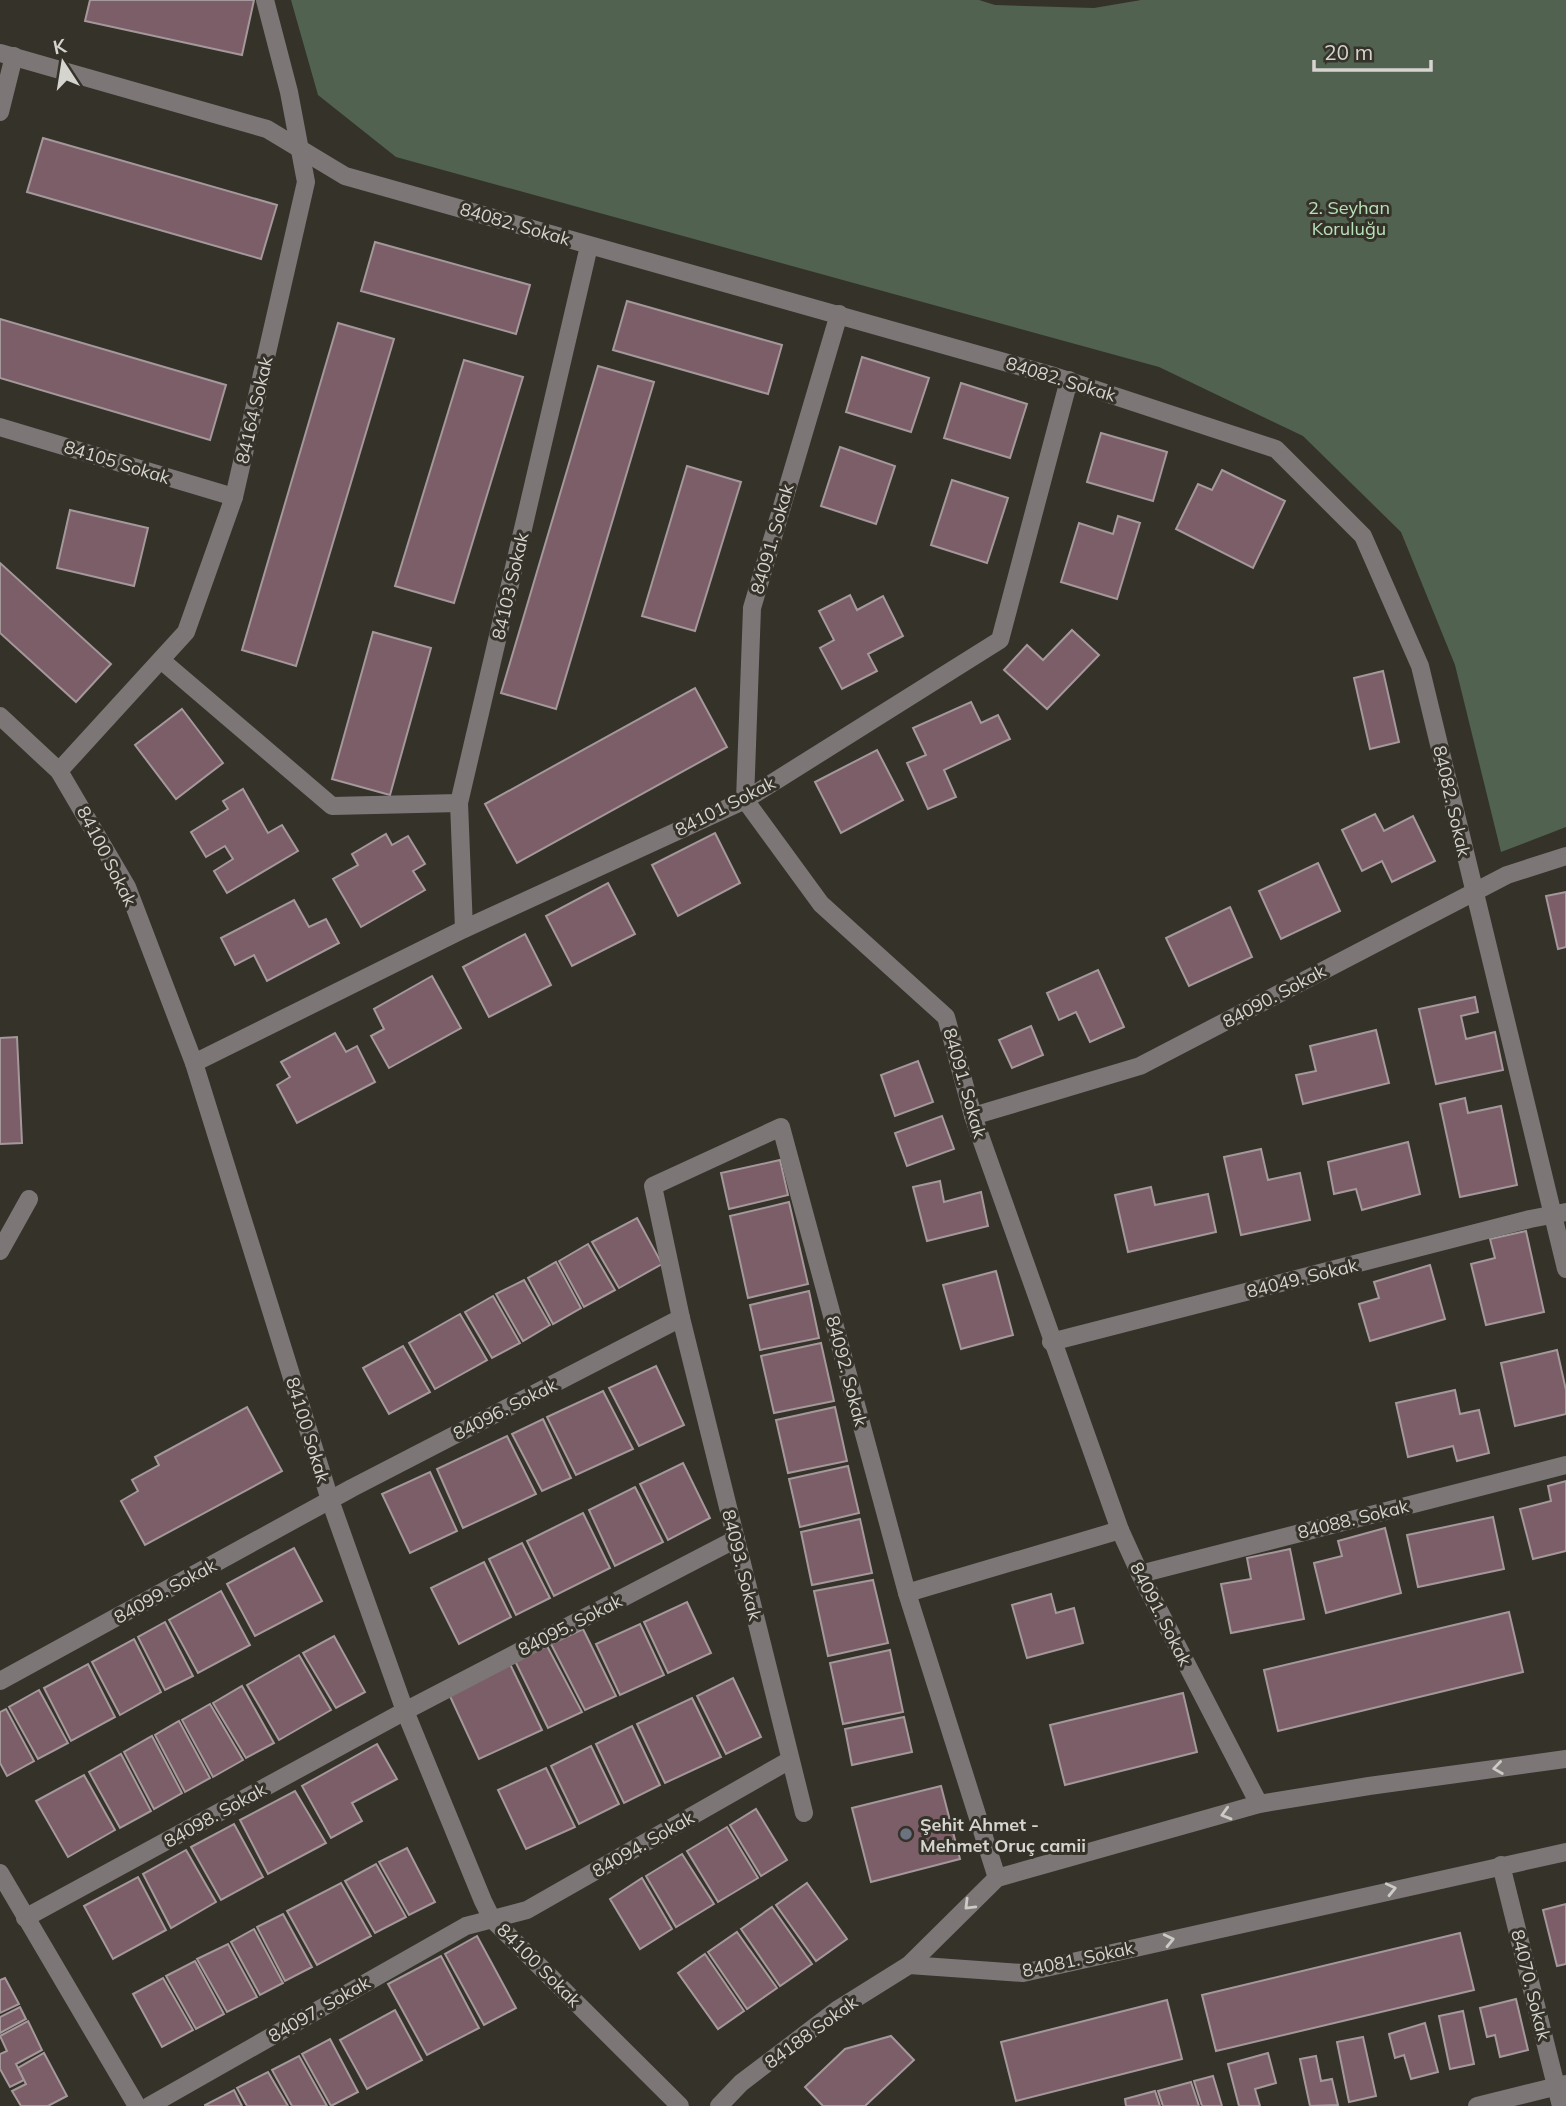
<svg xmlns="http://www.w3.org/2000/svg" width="1566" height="2106" font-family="Mulish,sans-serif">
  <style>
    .green { fill: #516251 }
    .building { fill: #7c5e68; stroke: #a4989b; stroke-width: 2 }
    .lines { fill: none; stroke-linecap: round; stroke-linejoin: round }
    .minor { stroke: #7c7776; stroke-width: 18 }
    .oneway { stroke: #cdcbc6 }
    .worship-dot { fill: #6b7280; stroke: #35322a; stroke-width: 2.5 }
    .labels { text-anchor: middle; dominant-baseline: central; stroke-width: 6; stroke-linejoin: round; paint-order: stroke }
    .park-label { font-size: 18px; fill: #b8e2b8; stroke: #35322a }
    .street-label { font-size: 18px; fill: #d6d4cf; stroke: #35322a }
    .poi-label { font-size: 18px; font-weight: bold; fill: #d6d4cf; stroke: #35322a; text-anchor: start }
  </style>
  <rect width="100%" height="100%" fill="#35322a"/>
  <path class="green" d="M 291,0 L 979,0 L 995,5 L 1094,8 L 1141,0 L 1566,0 L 1566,827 L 1501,852 L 1455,665 L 1401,532 L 1303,436 L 1159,367 L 396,157 L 318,95 Z"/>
  <g class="building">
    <path d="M 90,0 L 254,0 L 242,55 L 85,21 Z"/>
    <path d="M 43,138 L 277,205 L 261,259 L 27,192 Z"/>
    <path d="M 375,242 L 530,285 L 516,334 L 361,291 Z"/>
    <path d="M 627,301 L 782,345 L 768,394 L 613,350 Z"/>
    <path d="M 0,319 L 226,385 L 210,440 L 0,378 Z"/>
    <path d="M 338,323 L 394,339 L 296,666 L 242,650 Z"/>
    <path d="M 862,357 L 929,378 L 911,432 L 846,412 Z"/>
    <path d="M 464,360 L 523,377 L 454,603 L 395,586 Z"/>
    <path d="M 598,366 L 654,382 L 556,709 L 501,693 Z"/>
    <path d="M 961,383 L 1027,404 L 1010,458 L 944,438 Z"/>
    <path d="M 1101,433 L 1167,452 L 1153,501 L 1087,482 Z"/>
    <path d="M 840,447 L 895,466 L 876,524 L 821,506 Z"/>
    <path d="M 687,466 L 741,482 L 695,631 L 642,616 Z"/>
    <path d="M 1222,470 L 1285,501 L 1253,568 L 1176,529 L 1198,484 L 1212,490 Z"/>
    <path d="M 952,480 L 1008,498 L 987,563 L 931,545 Z"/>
    <path d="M 70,510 L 148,528 L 134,586 L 57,568 Z"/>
    <path d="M 1118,516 L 1140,523 L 1117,599 L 1061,582 L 1079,523 L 1113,534 Z"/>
    <path d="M 0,563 L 111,664 L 76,702 L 0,633 Z"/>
    <path d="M 850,595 L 857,610 L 883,596 L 903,636 L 868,654 L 877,671 L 842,689 L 820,648 L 834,640 L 819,611 Z"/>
    <path d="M 1072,630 L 1099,655 L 1047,709 L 1004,670 L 1027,645 L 1043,660 Z"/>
    <path d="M 373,632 L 431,648 L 390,795 L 332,779 Z"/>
    <path d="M 1383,671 L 1399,742 L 1370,749 L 1354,678 Z"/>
    <path d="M 695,688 L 727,747 L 517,863 L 485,804 Z"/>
    <path d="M 971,702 L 981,723 L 998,715 L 1010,739 L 944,770 L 956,797 L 928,809 L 907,763 L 926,755 L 913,728 Z"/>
    <path d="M 182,709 L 223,763 L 176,799 L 135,745 Z"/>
    <path d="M 877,750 L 903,800 L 841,833 L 815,782 Z"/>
    <path d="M 243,789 L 268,833 L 282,825 L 298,851 L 227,893 L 214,871 L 233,859 L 225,846 L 206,857 L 191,832 L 228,809 L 223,801 Z"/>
    <path d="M 1375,814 L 1384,831 L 1413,816 L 1435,861 L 1392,882 L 1382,861 L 1362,871 L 1342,830 Z"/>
    <path d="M 715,833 L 740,883 L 678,916 L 652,865 Z"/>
    <path d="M 386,834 L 392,845 L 408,836 L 425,864 L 413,871 L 425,890 L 361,927 L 333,879 L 358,865 L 352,854 Z"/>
    <path d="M 1318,863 L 1340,911 L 1281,939 L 1259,891 Z"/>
    <path d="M 608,883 L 635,934 L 572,966 L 546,916 Z"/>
    <path d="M 1566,892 L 1566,947 L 1558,949 L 1546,896 Z"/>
    <path d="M 294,900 L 309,927 L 326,919 L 339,943 L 267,981 L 254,955 L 235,965 L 221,938 Z"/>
    <path d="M 1230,907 L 1252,957 L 1189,986 L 1166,938 Z"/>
    <path d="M 525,934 L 551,985 L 489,1017 L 463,967 Z"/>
    <path d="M 1098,970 L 1124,1027 L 1090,1042 L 1076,1012 L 1059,1020 L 1047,993 Z"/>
    <path d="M 432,976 L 461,1028 L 389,1068 L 371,1036 L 384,1029 L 374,1009 Z"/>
    <path d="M 1475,997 L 1478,1012 L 1461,1016 L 1466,1039 L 1495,1032 L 1503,1070 L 1436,1084 L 1419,1009 Z"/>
    <path d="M 1031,1026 L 1043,1055 L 1012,1068 L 999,1040 Z"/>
    <path d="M 1376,1030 L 1389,1083 L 1303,1104 L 1296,1075 L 1316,1071 L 1310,1046 Z"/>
    <path d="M 335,1033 L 346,1052 L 357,1046 L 375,1082 L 297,1123 L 277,1085 L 290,1077 L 281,1062 Z"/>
    <path d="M 17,1037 L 22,1143 L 0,1144 L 0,1038 Z"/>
    <path d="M 918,1061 L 933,1102 L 895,1116 L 881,1075 Z"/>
    <path d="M 1465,1098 L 1468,1113 L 1501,1106 L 1517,1185 L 1460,1197 L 1440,1104 Z"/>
    <path d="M 942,1116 L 954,1149 L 907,1166 L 895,1133 Z"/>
    <path d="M 1408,1142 L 1420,1194 L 1362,1210 L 1356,1189 L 1334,1194 L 1328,1162 Z"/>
    <path d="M 1261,1149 L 1268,1180 L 1300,1173 L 1310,1220 L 1241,1235 L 1224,1157 Z"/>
    <path d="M 780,1160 L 788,1195 L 729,1209 L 721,1173 Z"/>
    <path d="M 940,1181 L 944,1202 L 981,1192 L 988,1226 L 927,1241 L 913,1187 Z"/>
    <path d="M 1151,1187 L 1155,1205 L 1208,1194 L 1216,1232 L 1128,1252 L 1115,1195 Z"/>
    <path d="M 789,1202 L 808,1284 L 748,1298 L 730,1216 Z"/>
    <path d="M 637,1218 L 662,1264 L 619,1288 L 592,1242 Z"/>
    <path d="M 1526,1231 L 1544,1312 L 1486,1325 L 1471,1264 L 1495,1258 L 1490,1239 Z"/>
    <path d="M 588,1244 L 615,1290 L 584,1307 L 559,1261 Z"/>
    <path d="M 556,1262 L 581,1308 L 553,1324 L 528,1278 Z"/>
    <path d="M 1430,1265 L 1445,1319 L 1370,1341 L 1359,1304 L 1379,1298 L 1374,1282 Z"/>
    <path d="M 996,1271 L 1013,1335 L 961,1349 L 943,1285 Z"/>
    <path d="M 524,1280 L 550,1325 L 523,1341 L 496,1294 Z"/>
    <path d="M 809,1291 L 819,1338 L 760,1350 L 750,1305 Z"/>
    <path d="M 493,1296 L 520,1343 L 492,1358 L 465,1312 Z"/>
    <path d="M 460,1314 L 487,1360 L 435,1389 L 409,1343 Z"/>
    <path d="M 821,1343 L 834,1401 L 774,1413 L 761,1356 Z"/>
    <path d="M 403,1346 L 430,1392 L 389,1414 L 363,1368 Z"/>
    <path d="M 1557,1350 L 1566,1390 L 1566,1414 L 1515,1426 L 1501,1363 Z"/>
    <path d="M 656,1366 L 684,1425 L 639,1446 L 609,1388 Z"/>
    <path d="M 1455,1390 L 1460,1414 L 1479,1410 L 1489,1453 L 1457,1461 L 1453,1446 L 1408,1457 L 1396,1403 Z"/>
    <path d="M 603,1391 L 633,1449 L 576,1475 L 547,1417 Z"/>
    <path d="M 247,1407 L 282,1471 L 145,1545 L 121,1501 L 138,1491 L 132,1480 L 159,1465 L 155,1457 Z"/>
    <path d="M 835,1407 L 847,1461 L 788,1473 L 776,1420 Z"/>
    <path d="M 543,1419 L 571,1478 L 542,1491 L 512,1434 Z"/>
    <path d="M 507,1436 L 536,1494 L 463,1528 L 437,1469 Z"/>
    <path d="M 683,1463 L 710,1518 L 668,1540 L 640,1484 Z"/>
    <path d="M 848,1466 L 859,1513 L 800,1527 L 789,1479 Z"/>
    <path d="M 430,1472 L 457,1531 L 410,1553 L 382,1494 Z"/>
    <path d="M 1566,1481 L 1566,1551 L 1533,1559 L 1520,1509 L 1551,1501 L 1548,1486 Z"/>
    <path d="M 635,1487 L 663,1542 L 615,1566 L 589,1510 Z"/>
    <path d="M 583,1513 L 610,1568 L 554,1596 L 527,1541 Z"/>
    <path d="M 1493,1517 L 1504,1569 L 1418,1587 L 1407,1535 Z"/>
    <path d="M 860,1519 L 872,1573 L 812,1585 L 801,1532 Z"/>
    <path d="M 1385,1528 L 1401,1593 L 1326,1613 L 1314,1563 L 1342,1556 L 1338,1541 Z"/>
    <path d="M 522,1543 L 550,1598 L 516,1615 L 489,1559 Z"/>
    <path d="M 294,1548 L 322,1601 L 255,1636 L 227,1584 Z"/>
    <path d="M 1290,1549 L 1304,1619 L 1231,1633 L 1221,1584 L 1251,1579 L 1247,1558 Z"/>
    <path d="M 484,1562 L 511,1617 L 459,1644 L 431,1588 Z"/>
    <path d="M 873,1580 L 888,1643 L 828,1656 L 814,1591 Z"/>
    <path d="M 221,1591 L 250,1645 L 198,1673 L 169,1620 Z"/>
    <path d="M 1051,1594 L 1056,1613 L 1074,1608 L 1083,1643 L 1027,1658 L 1012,1605 Z"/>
    <path d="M 687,1602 L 711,1653 L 668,1673 L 644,1622 Z"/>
    <path d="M 1509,1612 L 1523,1672 L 1278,1731 L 1264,1670 Z"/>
    <path d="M 165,1622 L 193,1676 L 165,1690 L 138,1637 Z"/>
    <path d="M 640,1624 L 664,1675 L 620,1695 L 596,1644 Z"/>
    <path d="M 583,1629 L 616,1696 L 585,1710 L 551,1644 Z"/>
    <path d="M 334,1636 L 365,1692 L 336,1708 L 303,1653 Z"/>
    <path d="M 134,1639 L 161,1692 L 120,1715 L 92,1662 Z"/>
    <path d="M 547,1646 L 582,1712 L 548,1728 L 515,1661 Z"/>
    <path d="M 890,1650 L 903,1712 L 843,1724 L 830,1663 Z"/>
    <path d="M 299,1655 L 331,1710 L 279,1740 L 247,1685 Z"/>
    <path d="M 88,1664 L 115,1717 L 71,1741 L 44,1688 Z"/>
    <path d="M 510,1664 L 542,1730 L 479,1759 L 448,1692 Z"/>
    <path d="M 733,1678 L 761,1737 L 726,1754 L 697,1696 Z"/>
    <path d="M 242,1686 L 274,1743 L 246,1758 L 213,1703 Z"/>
    <path d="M 39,1690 L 68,1743 L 38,1759 L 9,1707 Z"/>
    <path d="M 1183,1693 L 1197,1752 L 1065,1785 L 1050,1725 Z"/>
    <path d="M 692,1698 L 721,1757 L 665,1783 L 637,1724 Z"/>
    <path d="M 210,1704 L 243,1760 L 213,1777 L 182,1720 Z"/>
    <path d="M 6,1709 L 34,1761 L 7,1776 L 0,1763 L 0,1712 Z"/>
    <path d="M 904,1717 L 912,1752 L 852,1765 L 845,1729 Z"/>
    <path d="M 179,1721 L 210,1778 L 185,1792 L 155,1735 Z"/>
    <path d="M 632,1726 L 660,1785 L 624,1803 L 596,1744 Z"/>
    <path d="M 152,1736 L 182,1793 L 154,1809 L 124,1752 Z"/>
    <path d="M 377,1744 L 397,1779 L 352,1803 L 362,1821 L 331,1838 L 302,1786 Z"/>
    <path d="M 591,1746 L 619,1804 L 579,1824 L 551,1766 Z"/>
    <path d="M 121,1754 L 151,1811 L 120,1828 L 89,1772 Z"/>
    <path d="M 546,1768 L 575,1827 L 526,1849 L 498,1790 Z"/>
    <path d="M 84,1775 L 115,1830 L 68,1857 L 36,1801 Z"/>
    <path d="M 941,1786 L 960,1859 L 871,1882 L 852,1808 Z"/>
    <path d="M 295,1791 L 326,1843 L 268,1874 L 240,1820 Z"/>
    <path d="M 756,1809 L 787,1860 L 761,1876 L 730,1825 Z"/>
    <path d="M 234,1824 L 263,1877 L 221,1900 L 191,1847 Z"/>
    <path d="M 727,1827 L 758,1878 L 718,1902 L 687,1851 Z"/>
    <path d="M 407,1848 L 435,1902 L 409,1915 L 379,1862 Z"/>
    <path d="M 186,1850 L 216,1902 L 171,1928 L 143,1874 Z"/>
    <path d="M 682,1854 L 714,1904 L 676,1927 L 646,1876 Z"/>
    <path d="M 376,1864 L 406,1917 L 375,1933 L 345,1881 Z"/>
    <path d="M 138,1877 L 166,1930 L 113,1959 L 84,1906 Z"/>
    <path d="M 642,1878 L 672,1929 L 640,1949 L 610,1899 Z"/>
    <path d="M 341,1883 L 371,1936 L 317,1965 L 287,1911 Z"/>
    <path d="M 807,1883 L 847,1939 L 816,1961 L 776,1905 Z"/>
    <path d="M 1566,1904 L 1566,1964 L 1557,1966 L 1543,1910 Z"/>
    <path d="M 772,1907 L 812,1964 L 780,1986 L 741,1929 Z"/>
    <path d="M 283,1914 L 312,1967 L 285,1981 L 257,1927 Z"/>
    <path d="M 254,1929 L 283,1983 L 260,1995 L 231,1942 Z"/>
    <path d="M 737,1932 L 777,1988 L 747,2009 L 708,1952 Z"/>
    <path d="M 1460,1933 L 1474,1990 L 1216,2051 L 1202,1995 Z"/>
    <path d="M 477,1936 L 516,2008 L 484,2025 L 445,1954 Z"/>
    <path d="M 228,1944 L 257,1997 L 227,2012 L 197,1959 Z"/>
    <path d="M 705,1954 L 744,2011 L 718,2029 L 678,1973 Z"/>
    <path d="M 441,1956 L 479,2028 L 427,2055 L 388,1984 Z"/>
    <path d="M 195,1961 L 224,2014 L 196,2029 L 166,1976 Z"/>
    <path d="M 5,1978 L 19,2004 L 0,2013 L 0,1980 Z"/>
    <path d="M 163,1978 L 193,2030 L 162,2047 L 133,1994 Z"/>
    <path d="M 1516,1999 L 1528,2050 L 1500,2057 L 1495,2035 L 1487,2037 L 1480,2008 Z"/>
    <path d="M 1167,2000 L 1182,2059 L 1016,2101 L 1001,2042 Z"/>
    <path d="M 20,2007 L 26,2019 L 0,2033 L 0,2017 Z"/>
    <path d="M 395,2010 L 422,2060 L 367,2089 L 340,2040 Z"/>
    <path d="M 1463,2011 L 1474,2064 L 1450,2069 L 1439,2016 Z"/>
    <path d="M 28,2021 L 42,2050 L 16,2064 L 24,2080 L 10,2087 L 0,2069 L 0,2054 L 7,2051 L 0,2036 Z"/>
    <path d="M 1425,2023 L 1438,2072 L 1411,2079 L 1404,2055 L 1395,2058 L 1389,2034 Z"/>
    <path d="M 891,2036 L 914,2060 L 865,2106 L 823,2106 L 805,2087 L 845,2049 Z"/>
    <path d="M 1363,2037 L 1376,2096 L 1349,2102 L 1337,2042 Z"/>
    <path d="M 330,2039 L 358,2092 L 331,2106 L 302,2054 Z"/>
    <path d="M 44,2053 L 67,2096 L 48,2106 L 21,2106 L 12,2091 L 26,2084 L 18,2068 Z"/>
    <path d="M 1268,2053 L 1276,2083 L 1255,2089 L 1260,2106 L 1239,2106 L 1228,2064 Z"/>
    <path d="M 299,2056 L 327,2106 L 292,2106 L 272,2070 Z"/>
    <path d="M 1316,2056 L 1321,2081 L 1332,2079 L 1338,2105 L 1310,2106 L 1300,2059 Z"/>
    <path d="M 268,2072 L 288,2106 L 247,2106 L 237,2088 Z"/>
    <path d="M 1213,2076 L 1222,2106 L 1202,2106 L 1194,2081 Z"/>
    <path d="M 1191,2082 L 1199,2106 L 1163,2106 L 1158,2091 Z"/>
    <path d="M 234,2090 L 242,2106 L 205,2106 L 205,2105 Z"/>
    <path d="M 1155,2091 L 1160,2106 L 1126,2106 L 1125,2099 Z"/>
  </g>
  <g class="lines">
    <g class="minor">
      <path d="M 0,53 L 267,129 L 345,176 L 1054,376 L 1276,449 L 1363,536 L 1420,666 L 1566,1269"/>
      <path d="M 0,112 L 14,56"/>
      <path d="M 839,314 L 752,608 L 745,800 L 821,904 L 946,1017 L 973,1116 L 1120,1530 L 1140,1574 L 1259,1804"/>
      <path d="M 0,427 L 234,497"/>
      <path d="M 161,660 L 332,806 L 459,803"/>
      <path d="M 0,716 L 59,771 L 127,887 L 194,1063 L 330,1500 L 405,1711 L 483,1901 L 492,1919 L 680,2106"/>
      <path d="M 59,771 L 186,632 L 234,497 L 306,182 L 289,92 L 265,0"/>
      <path d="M 464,929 L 459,803 L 589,246"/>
      <path d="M 194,1063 L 464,929 L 745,800 L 1000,640 L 1069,380"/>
      <path d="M 973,1116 L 1140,1066 L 1507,875 L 1566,856"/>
      <path d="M 0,1251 L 29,1199"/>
      <path d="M 1051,1342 L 1530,1219 L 1566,1212"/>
      <path d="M 1140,1574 L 1566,1465"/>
      <path d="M 907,1593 L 1120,1530"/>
      <path d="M 0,1681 L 352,1488 L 681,1318"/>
      <path d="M 804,1813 L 681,1318 L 653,1186 L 781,1127 L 907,1593 L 997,1878"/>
      <path d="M 1501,1865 L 1561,2106"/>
      <path d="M 0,1873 L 137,2106"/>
      <path d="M 25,1918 L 405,1711 L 736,1539"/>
      <path d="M 909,1965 L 1023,1973 L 1566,1852"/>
      <path d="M 149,2106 L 466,1926 L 527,1910 L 790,1760"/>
      <path d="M 719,2106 L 741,2083 L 837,2010 L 909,1965 L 997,1878 L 1259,1804 L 1369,1786 L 1566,1759"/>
      <path d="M 1477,2106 L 1566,2084"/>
    </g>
  </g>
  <defs><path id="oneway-chevron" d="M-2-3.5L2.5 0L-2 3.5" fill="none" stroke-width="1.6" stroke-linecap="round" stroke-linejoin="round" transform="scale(1.75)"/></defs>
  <g class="oneway">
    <use href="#oneway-chevron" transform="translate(1498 1768) rotate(172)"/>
    <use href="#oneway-chevron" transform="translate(1226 1814) rotate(164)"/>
    <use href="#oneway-chevron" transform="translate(1391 1889) rotate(-13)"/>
    <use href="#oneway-chevron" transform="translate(969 1905) rotate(135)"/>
    <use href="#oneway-chevron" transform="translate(1169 1940) rotate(-13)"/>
  </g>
  <circle class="worship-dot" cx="906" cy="1834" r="7"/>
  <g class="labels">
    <g class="park-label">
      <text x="1349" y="207">2. Seyhan<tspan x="1349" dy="21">Koruluğu</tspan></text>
    </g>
    <g class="street-label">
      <text transform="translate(515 224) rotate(16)">84082. Sokak</text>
      <text transform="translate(1061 379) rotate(17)">84082. Sokak</text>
      <text transform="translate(254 410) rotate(-77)">84164 Sokak</text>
      <text transform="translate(117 462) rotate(17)">84105 Sokak</text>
      <text transform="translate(772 539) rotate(-74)">84091. Sokak</text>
      <text transform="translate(510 586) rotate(-77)">84103 Sokak</text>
      <text transform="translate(1452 801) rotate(77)">84082. Sokak</text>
      <text transform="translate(725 806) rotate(-27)">84101 Sokak</text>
      <text transform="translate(107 856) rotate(63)">84100 Sokak</text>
      <text transform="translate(1274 996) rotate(-28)">84090. Sokak</text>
      <text transform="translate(965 1083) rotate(74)">84091. Sokak</text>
      <text transform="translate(1302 1278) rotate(-14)">84049. Sokak</text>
      <text transform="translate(847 1371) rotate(75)">84092. Sokak</text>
      <text transform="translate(505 1409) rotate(-27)">84096. Sokak</text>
      <text transform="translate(308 1430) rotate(73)">84100 Sokak</text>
      <text transform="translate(1353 1519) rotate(-14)">84088. Sokak</text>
      <text transform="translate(742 1565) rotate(76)">84093. Sokak</text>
      <text transform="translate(165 1591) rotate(-29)">84099. Sokak</text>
      <text transform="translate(1161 1614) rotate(63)">84091. Sokak</text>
      <text transform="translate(570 1625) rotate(-27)">84095. Sokak</text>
      <text transform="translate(215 1815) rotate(-29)">84098. Sokak</text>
      <text transform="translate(643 1844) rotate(-30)">84094. Sokak</text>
      <text transform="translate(1078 1959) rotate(-12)">84081. Sokak</text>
      <text transform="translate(539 1965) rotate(45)">84100 Sokak</text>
      <text transform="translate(1531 1985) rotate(76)">84070. Sokak</text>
      <text transform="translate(319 2009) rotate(-30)">84097. Sokak</text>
      <text transform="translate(811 2032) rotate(-36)">84188 Sokak</text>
    </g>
    <g class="poi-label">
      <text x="920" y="1824">Şehit Ahmet -<tspan x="920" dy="21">Mehmet Oruç camii</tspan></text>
    </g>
  </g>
  <g transform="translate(63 63) rotate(348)" stroke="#35322a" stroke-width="5" paint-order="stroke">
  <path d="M0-5L12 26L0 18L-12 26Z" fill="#d6d4cf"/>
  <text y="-10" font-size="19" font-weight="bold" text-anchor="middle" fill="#d6d4cf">K</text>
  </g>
  <path d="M1314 60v10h117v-10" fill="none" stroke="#d6d4cf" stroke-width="3.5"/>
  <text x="1324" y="60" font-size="21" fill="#d6d4cf" stroke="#35322a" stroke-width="5" paint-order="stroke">20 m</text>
</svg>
